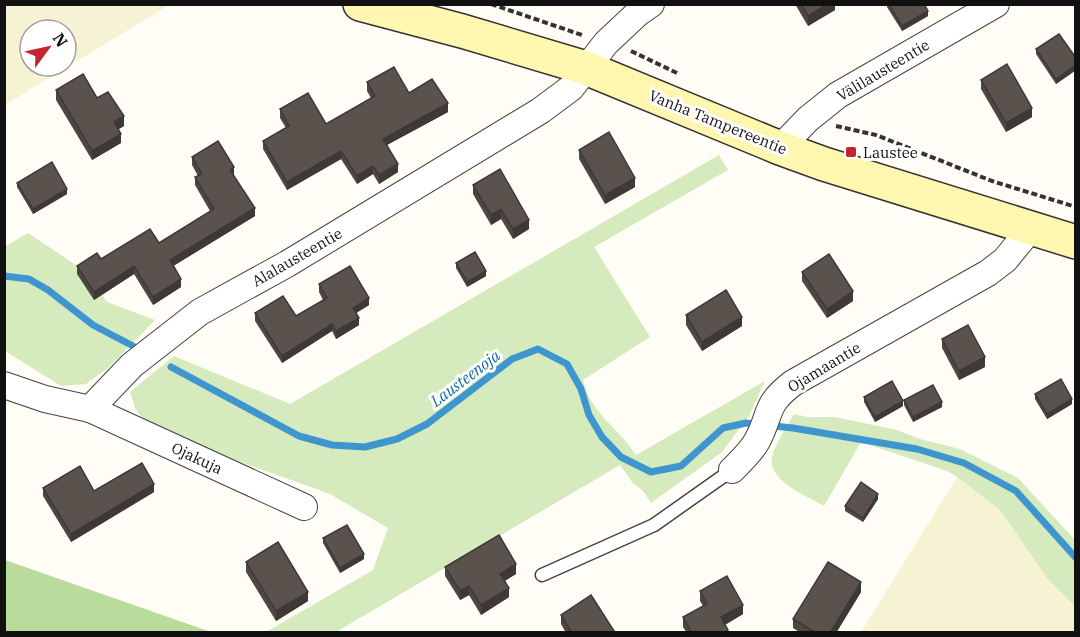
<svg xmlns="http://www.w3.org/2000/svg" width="1080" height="637" font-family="'IBM Plex Serif',serif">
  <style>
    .farmland { fill: #f6f3d4; fill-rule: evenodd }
    .green { fill: #d5ebbd }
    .forest { fill: #b9dc9c }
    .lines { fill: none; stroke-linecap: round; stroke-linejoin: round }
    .stream { stroke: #3f96cf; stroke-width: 7 }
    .service-casing { stroke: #444; stroke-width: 15 }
    .minor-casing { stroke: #444; stroke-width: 28 }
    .secondary-casing { stroke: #333; stroke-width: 36 }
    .path { stroke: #333; stroke-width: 4; stroke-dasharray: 6 3; stroke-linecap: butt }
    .service { stroke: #fff; stroke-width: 12 }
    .minor { stroke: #fff; stroke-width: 26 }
    .secondary { stroke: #fff6b0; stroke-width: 33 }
    .wall { fill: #4d4742 }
    .shaded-wall { fill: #3f3936 }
    .building { fill: #5a524d; stroke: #3f3936; stroke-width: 1.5 }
    .poi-dot { fill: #c4262e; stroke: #fff; stroke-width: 2 }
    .labels { text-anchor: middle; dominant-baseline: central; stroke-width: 6; stroke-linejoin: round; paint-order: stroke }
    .street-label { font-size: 15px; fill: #111; stroke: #fff }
    .poi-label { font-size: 15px; fill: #111; stroke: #fff; text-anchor: start }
    .water-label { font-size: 16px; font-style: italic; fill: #1768a6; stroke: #fff }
  </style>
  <rect width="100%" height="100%" fill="#fffdf5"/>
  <g class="farmland">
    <path d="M 5,4 L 169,4 L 169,5 L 5,105 ZM 30,30 L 66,30 L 66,66 L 30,66 Z"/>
    <path d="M 957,477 L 1000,510 L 1047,578 L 1075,607 L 1075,632 L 861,632 Z"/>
  </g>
  <g class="green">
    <path d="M 719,155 L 728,170 L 594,247 L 650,337 L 583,380 C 591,414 618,427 636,455 L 765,381 L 749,416 L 722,452 L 651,503 L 644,492 L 632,482 L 620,465 L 336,632 L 266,632 L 373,570 L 388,528 L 330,494 L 171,437 L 145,423 L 135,408 L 130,392 L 174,356 L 290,404 Z"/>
    <path d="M 28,233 L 82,269 L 107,302 L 155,320 L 109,367 L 86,384 L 61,386 L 5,351 L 4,247 Z"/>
    <path d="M 794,414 L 808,417 L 835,417 L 897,430 L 920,439 L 960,449 L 1018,478 L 1075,540 L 1075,607 L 1047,578 L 1000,510 L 957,477 L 947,471 L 861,442 L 824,506 C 807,496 767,481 772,457 C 773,447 789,424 794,414 Z"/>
  </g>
  <path class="forest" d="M 5,560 L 211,632 L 5,632 Z"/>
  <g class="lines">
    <g class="stream">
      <path d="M 4,276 L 29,279 L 48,290 L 93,325 L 133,346"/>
      <path d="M 171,367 L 299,436 L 332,445 L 365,447 L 397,439 L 427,424 L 512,359 L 538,349 L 567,364 L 581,389 L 589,415 L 602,437 L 621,457 L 651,472 L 681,466 L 723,428 L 746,423 L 793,428 L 917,449 L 964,463 L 1016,491 L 1076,558"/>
    </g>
    <defs>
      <path id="service" d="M 542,575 L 654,525 L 732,470"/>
      <g id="minor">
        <path d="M 780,148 L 808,119 L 838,95 L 996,4"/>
        <path d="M 4,385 L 45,399 L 90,409 L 132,365 L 200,312 L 287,264 L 540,111 L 571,88 L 606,43 L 638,13 L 651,4"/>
        <path d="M 90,409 L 304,507"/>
        <path d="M 732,470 C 741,461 751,452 757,441 C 772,413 764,405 793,383 L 988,273 L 1005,260 L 1032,227"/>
      </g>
      <path id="secondary" d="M 360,4 L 462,31 L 586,68 L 780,148 L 824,164 L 1076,242"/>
    </defs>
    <use href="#service" class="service-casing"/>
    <use href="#minor" class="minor-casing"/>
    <use href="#secondary" class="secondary-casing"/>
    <g class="path">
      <path d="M 491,4 L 582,35"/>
      <path d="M 631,51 L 679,74"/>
      <path d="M 836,126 L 876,135 L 992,181 L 1076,207"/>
    </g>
    <use href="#service" class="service"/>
    <use href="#minor" class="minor"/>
    <use href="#secondary" class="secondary"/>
  </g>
  <g class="wall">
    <path d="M 795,4 L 835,4 L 835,10 L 808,26 Z"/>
    <path d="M 887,4 L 924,4 L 928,16 L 902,31 L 887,7 Z"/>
    <path d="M 1036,49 L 1076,58 L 1076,70 L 1056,84 L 1036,54 Z"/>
    <path d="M 981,80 L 1032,117 L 1006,132 L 981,89 Z"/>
    <path d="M 367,82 L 409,93 L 448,112 L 387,145 L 398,172 L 379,184 L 373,174 L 357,184 L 341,159 L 287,190 L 263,149 L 263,141 L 286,128 L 280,118 L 280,109 L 326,124 L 371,98 L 367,91 Z"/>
    <path d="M 56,90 L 97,98 L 124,126 L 118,129 L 121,143 L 92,160 L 56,100 Z"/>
    <path d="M 579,150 L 635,187 L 605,204 L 579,159 Z"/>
    <path d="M 192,157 L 234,175 L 255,216 L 173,266 L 181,287 L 153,305 L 134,274 L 94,300 L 77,274 L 77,266 L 159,243 L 210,211 L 195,185 L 195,177 L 198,176 L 192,165 Z"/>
    <path d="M 17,183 L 67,194 L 33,214 L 17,187 Z"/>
    <path d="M 473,185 L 529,229 L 513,239 L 501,219 L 491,225 L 473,194 Z"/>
    <path d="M 456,263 L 486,276 L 467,287 L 456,268 Z"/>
    <path d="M 802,272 L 853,301 L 827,318 L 802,281 Z"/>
    <path d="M 319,284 L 369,305 L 356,313 L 359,325 L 336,339 L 332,331 L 282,363 L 255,321 L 255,313 L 296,316 L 323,300 L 319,292 Z"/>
    <path d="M 686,315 L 742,326 L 702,351 L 686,325 Z"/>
    <path d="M 942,339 L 985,367 L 959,380 L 942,348 Z"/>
    <path d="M 1035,394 L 1072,404 L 1047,419 L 1035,399 Z"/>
    <path d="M 864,397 L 903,406 L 875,422 L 864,402 Z"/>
    <path d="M 904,400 L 942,407 L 913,422 L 904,405 Z"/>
    <path d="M 43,488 L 94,491 L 154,492 L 71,542 L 43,496 Z"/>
    <path d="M 878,499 L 863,522 L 845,511 L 845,506 Z"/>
    <path d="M 323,538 L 364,559 L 340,573 L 323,543 Z"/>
    <path d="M 246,562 L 308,601 L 276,621 L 246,572 Z"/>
    <path d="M 445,567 L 516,574 L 505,581 L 509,597 L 481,615 L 469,595 L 460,600 L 445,576 Z"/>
    <path d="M 700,591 L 743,614 L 725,625 L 728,633 L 687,633 L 683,627 L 683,617 L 703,606 L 700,601 Z"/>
    <path d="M 861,592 L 836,633 L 801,633 L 793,628 L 793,619 Z"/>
    <path d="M 561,615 L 614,633 L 566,633 L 561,624 Z"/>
  </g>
  <g class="shaded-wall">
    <path d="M 828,4 L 835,4 L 835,10 L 808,26 L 808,16 Z"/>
    <path d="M 928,11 L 928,16 L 902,31 L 902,26 Z"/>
    <path d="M 1076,65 L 1076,70 L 1056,84 L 1056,79 Z"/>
    <path d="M 448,103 L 448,112 L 383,147 L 383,139 Z"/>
    <path d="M 1032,108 L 1032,117 L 1006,132 L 1006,123 Z"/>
    <path d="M 124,116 L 124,126 L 114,132 L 114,122 Z"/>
    <path d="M 121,134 L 121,143 L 92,160 L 92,151 Z"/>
    <path d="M 341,151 L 341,159 L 287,190 L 287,182 Z"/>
    <path d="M 398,164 L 398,172 L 379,184 L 379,175 Z"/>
    <path d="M 373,166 L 373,174 L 357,184 L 357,176 Z"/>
    <path d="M 234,167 L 234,175 L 230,178 L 230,170 Z"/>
    <path d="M 635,178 L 635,187 L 605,204 L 605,195 Z"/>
    <path d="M 67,189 L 67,194 L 33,214 L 33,209 Z"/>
    <path d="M 255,208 L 255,216 L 170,268 L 170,260 Z"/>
    <path d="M 501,209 L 501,219 L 491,225 L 491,215 Z"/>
    <path d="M 529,220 L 529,229 L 513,239 L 513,229 Z"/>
    <path d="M 134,266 L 134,274 L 94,300 L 94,292 Z"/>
    <path d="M 486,271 L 486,276 L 467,287 L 467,282 Z"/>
    <path d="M 181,279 L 181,287 L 153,305 L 153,297 Z"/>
    <path d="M 853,291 L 853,301 L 827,318 L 827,309 Z"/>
    <path d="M 369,298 L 369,305 L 353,315 L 353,308 Z"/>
    <path d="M 742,317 L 742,326 L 702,351 L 702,342 Z"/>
    <path d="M 359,318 L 359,325 L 336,339 L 336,331 Z"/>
    <path d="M 332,324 L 332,331 L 282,363 L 282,356 Z"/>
    <path d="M 985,357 L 985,367 L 959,380 L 959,371 Z"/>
    <path d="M 1072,399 L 1072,404 L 1047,419 L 1047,414 Z"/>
    <path d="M 903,401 L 903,406 L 875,422 L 875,417 Z"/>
    <path d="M 942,402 L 942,407 L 913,422 L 913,417 Z"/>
    <path d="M 154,484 L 154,492 L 71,542 L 71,534 Z"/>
    <path d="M 878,494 L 878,499 L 863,522 L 863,518 Z"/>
    <path d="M 364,554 L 364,559 L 340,573 L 340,568 Z"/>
    <path d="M 516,564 L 516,574 L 500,583 L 500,574 Z"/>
    <path d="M 861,582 L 861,592 L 836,633 L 830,633 Z"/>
    <path d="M 469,586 L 469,595 L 460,600 L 460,591 Z"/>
    <path d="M 509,588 L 509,597 L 481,615 L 481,605 Z"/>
    <path d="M 308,592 L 308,601 L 276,621 L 276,611 Z"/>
    <path d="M 743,605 L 743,614 L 721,627 L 721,617 Z"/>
  </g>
  <g class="building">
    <path d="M 801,4 L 828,4 L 808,16 Z"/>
    <path d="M 889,4 L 924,4 L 928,11 L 902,26 Z"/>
    <path d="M 1059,34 L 1076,58 L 1076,65 L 1056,79 L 1036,49 Z"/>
    <path d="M 1007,64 L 1032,108 L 1006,123 L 981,80 Z"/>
    <path d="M 394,67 L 409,93 L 432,79 L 448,103 L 383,139 L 398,164 L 379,175 L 373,166 L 357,176 L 341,151 L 287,182 L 263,141 L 289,126 L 280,109 L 308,93 L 326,124 L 375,96 L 367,82 Z"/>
    <path d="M 83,74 L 97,98 L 108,92 L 124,116 L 114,122 L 121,134 L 92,151 L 56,90 Z"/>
    <path d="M 609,132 L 635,178 L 605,195 L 579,150 Z"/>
    <path d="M 218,141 L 234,167 L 230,170 L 255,208 L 170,260 L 181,279 L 153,297 L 134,266 L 94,292 L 77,266 L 97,253 L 101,259 L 150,229 L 159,243 L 214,209 L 195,177 L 202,174 L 192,157 Z"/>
    <path d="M 52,162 L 67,189 L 33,209 L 17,183 Z"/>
    <path d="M 500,169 L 529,220 L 513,229 L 501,209 L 491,215 L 473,185 Z"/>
    <path d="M 475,252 L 486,271 L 467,282 L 456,263 Z"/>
    <path d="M 829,254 L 853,291 L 827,309 L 802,272 Z"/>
    <path d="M 350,266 L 369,298 L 353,308 L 359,318 L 336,331 L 332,324 L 282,356 L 255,313 L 283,296 L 296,316 L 327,298 L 319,284 Z"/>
    <path d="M 726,290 L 742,317 L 702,342 L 686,315 Z"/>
    <path d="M 968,325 L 985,357 L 959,371 L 942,339 Z"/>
    <path d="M 1061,379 L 1072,399 L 1047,414 L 1035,394 Z"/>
    <path d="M 892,381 L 903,401 L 875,417 L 864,397 Z"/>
    <path d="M 933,385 L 942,402 L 913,417 L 904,400 Z"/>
    <path d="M 142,463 L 154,484 L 71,534 L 43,488 L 80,466 L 94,491 Z"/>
    <path d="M 861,482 L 878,494 L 863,518 L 845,506 Z"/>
    <path d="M 347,525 L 364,554 L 340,568 L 323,538 Z"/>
    <path d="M 499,535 L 516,564 L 500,574 L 509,588 L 481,605 L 469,586 L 460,591 L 445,567 Z"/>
    <path d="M 278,542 L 308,592 L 276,611 L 246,562 Z"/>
    <path d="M 828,562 L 861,582 L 830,633 L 816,633 L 793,619 Z"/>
    <path d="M 727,576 L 743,605 L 721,617 L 728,630 L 723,633 L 692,633 L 683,617 L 707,604 L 700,591 Z"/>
    <path d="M 591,595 L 614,631 L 612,633 L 572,633 L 561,615 Z"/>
  </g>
  <rect class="poi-dot" x="845" y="146" width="12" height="12" rx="3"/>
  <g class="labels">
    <g class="street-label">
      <text transform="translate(883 70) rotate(-31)">Välilausteentie</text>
      <text transform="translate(718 122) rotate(22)">Vanha Tampereentie</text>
      <text transform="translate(297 257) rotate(-30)">Alalausteentie</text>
      <text transform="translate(824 367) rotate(-31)">Ojamaantie</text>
      <text transform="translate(197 458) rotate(25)">Ojakuja</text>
    </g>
    <g class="poi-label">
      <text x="863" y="152">Laustee</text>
    </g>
    <g class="water-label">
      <text transform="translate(465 378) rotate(-37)">Lausteenoja</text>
    </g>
  </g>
  <rect width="1080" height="637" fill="none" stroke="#111111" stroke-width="12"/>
  <g transform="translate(48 48) rotate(57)"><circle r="28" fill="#ffffff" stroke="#a0a0a0" stroke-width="1.5"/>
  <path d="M0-4.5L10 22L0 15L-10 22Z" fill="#c4262e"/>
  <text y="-9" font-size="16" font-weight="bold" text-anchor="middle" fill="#111111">N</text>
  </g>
</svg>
